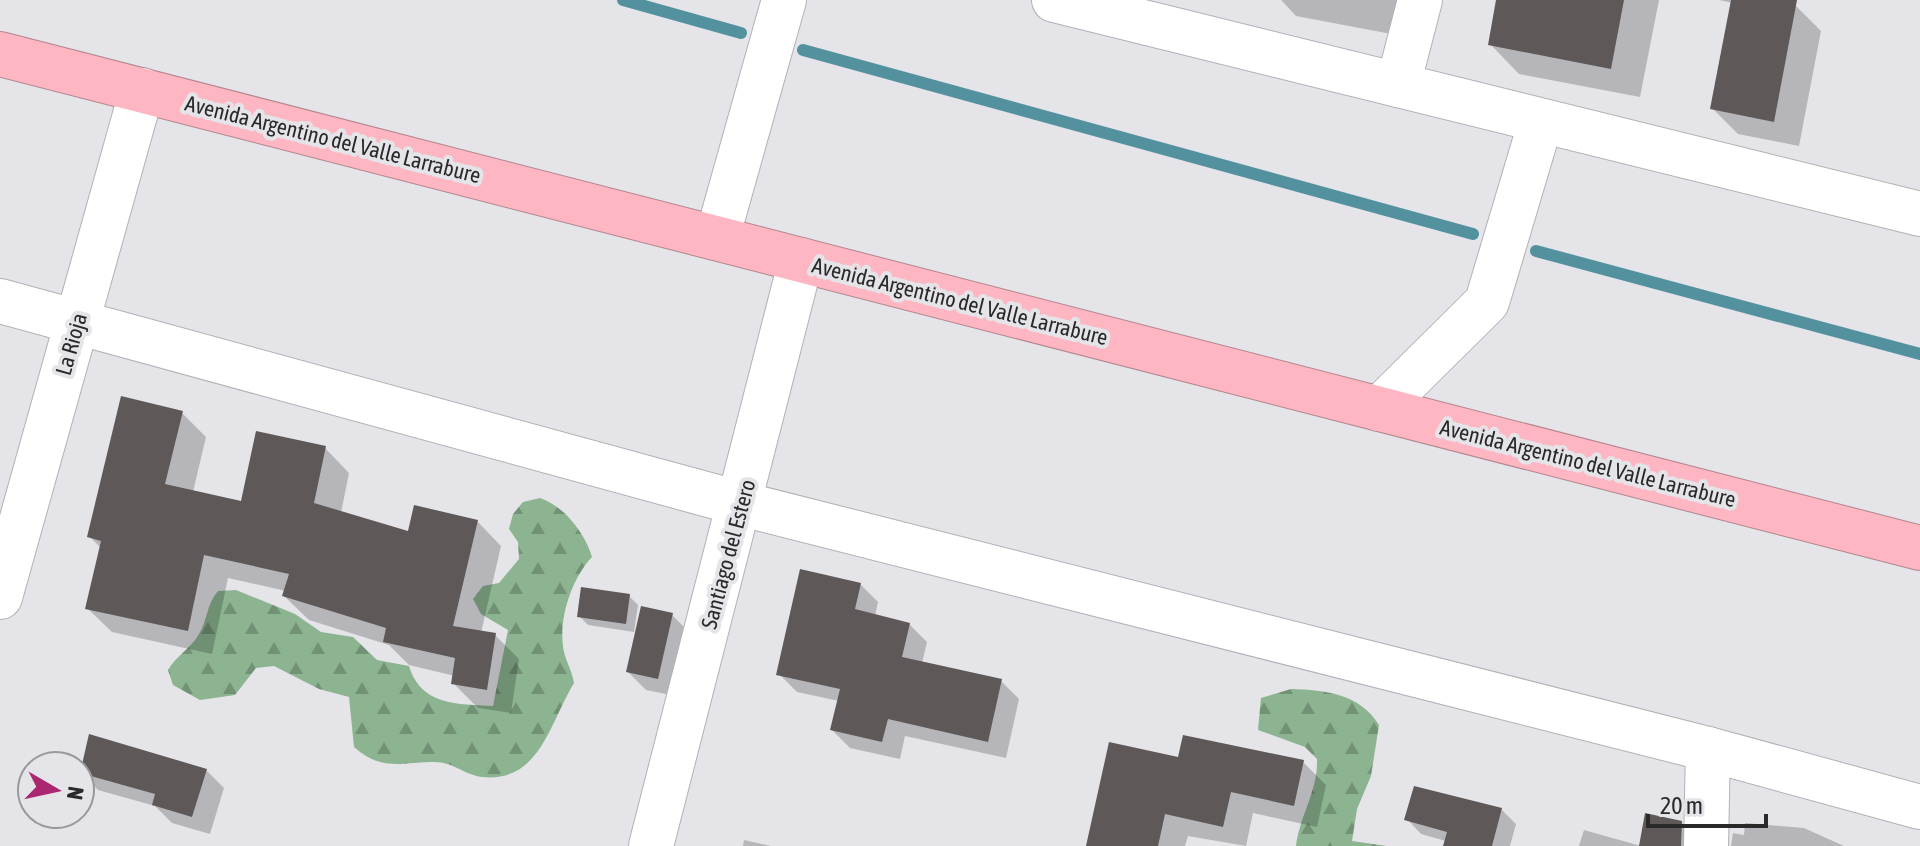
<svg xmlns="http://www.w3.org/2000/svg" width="1920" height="846" font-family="'Asap Condensed',sans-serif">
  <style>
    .forest { fill: url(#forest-firs) }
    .shadow { fill: #0003 }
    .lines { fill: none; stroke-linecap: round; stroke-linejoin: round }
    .stream { stroke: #54919f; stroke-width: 12 }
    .building { fill: #5e5858 }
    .minor-casing { stroke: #b1b1b6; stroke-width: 46 }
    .highway-casing { stroke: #b3858d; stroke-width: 46 }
    .minor { stroke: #fff; stroke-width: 44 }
    .highway { stroke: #fdb6c2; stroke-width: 44 }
    .labels { text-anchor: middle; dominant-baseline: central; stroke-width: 8; stroke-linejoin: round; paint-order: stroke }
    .street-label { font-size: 22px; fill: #29292a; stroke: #e4e4e9 }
  </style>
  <defs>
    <pattern id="forest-firs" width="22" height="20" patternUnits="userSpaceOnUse" patternTransform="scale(2)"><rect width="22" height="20" fill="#8cb490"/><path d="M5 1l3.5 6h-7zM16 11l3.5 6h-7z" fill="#729276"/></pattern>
  </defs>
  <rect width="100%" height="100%" fill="#e4e4e9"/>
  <g class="forest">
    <path d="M 540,498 C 564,506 585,533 592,557 C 572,578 559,617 563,646 C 564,659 572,669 574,683 C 550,722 540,783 482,777 C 465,775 453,762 435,762 C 402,762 382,772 354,747 L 349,697 L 319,689 L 274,666 L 256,668 L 235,695 L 200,700 L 173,685 L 168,670 C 176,656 192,647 199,634 C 208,619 206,605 218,591 L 236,590 L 295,614 L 321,632 L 353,637 L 377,660 L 409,666 C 421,706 458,704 493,706 L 508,630 L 481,614 L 473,599 L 483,586 L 499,583 L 519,559 L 518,542 L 509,529 L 513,514 L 523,502 Z"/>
    <path d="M 1291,689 C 1326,690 1360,694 1379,725 L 1371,776 L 1357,809 L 1352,841 L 1387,846 L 1296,846 C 1300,815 1318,791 1317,759 L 1305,747 L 1258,730 L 1261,698 Z"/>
  </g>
  <g class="shadow">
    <path d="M 1281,0 L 1409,0 L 1402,36 L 1296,16 Z"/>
    <path d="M 1499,0 L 1659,0 L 1640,97 L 1519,74 L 1490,44 Z"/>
    <path d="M 1719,0 L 1778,0 L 1795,5 L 1821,31 L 1799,146 L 1738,134 L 1712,108 L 1733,3 Z"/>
    <path d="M 182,413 L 206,437 L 193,492 L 243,503 L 325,448 L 349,473 L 341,513 L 410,534 L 477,521 L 501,546 L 481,633 L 495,635 L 519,659 L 511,713 L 478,708 L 453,683 L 455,676 L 409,665 L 389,645 L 309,620 L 284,596 L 286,591 L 228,578 L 212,654 L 112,632 L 87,608 L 101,548 L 90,537 Z"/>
    <path d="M 860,584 L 878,602 L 875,616 L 909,624 L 927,642 L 922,663 L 1001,681 L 1019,699 L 1006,758 L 905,736 L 900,759 L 850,748 L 832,730 L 839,701 L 797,692 L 779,674 Z"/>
    <path d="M 629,596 L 638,605 L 634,632 L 588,625 L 579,616 Z"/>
    <path d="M 672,615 L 690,633 L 676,696 L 646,690 L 628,672 Z"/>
    <path d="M 91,736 L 206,770 L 224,788 L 210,834 L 172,823 L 155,806 L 98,790 L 80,772 Z"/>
    <path d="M 1179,760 L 1303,762 L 1326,785 L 1317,827 L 1253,813 L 1246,846 L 1188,836 L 1185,846 L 1088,846 Z"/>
    <path d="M 1501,809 L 1516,824 L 1510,846 L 1445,846 L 1446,841 L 1421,834 L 1407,819 Z"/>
    <path d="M 1681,822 L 1698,840 L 1699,846 L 1579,846 L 1584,830 L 1641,846 Z"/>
    <path d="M 1745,823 L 1804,828 L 1844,846 L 1731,846 L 1733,833 L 1744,835 Z"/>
    <path d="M 744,840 L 771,846 L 743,846 Z"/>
  </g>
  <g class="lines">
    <g class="stream">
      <path d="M 623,0 L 741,33"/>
      <path d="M 803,50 L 1473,234"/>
      <path d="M 1536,251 L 1920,354"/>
    </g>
  </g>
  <g class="building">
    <path d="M 1496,0 L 1624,0 L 1611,69 L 1488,45 Z"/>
    <path d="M 1731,0 L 1797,0 L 1774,122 L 1710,109 Z"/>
    <path d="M 121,396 L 183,411 L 165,484 L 241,501 L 256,431 L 326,446 L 314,503 L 408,531 L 414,505 L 478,520 L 453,626 L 496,633 L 487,690 L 451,684 L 455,658 L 383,642 L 386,628 L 282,596 L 289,574 L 204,555 L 188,631 L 85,609 L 101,541 L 87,537 Z"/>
    <path d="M 800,569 L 861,583 L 855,609 L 910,623 L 902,657 L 1002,679 L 988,742 L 888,719 L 882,742 L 830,730 L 840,689 L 776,675 Z"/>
    <path d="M 581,587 L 630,594 L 626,624 L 577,617 Z"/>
    <path d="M 641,606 L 673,613 L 658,679 L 626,672 Z"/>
    <path d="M 89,734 L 207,769 L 192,817 L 152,805 L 155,794 L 80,773 Z"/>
    <path d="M 1183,735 L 1304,760 L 1294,806 L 1231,792 L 1223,827 L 1165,814 L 1158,846 L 1086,846 L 1109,742 L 1178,757 Z"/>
    <path d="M 1414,786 L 1502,808 L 1492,846 L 1443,846 L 1447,832 L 1404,820 Z"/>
    <path d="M 1645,813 L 1682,821 L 1681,846 L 1639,846 Z"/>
  </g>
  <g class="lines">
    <defs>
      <g id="minor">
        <path d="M 1054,0 L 1920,214"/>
        <path d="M 1398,85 L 1420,0"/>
        <path d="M 717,238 L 784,0"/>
        <path d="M 0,301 L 742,504 L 1708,749 L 1920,807"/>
        <path d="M 1379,409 L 1487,302 L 1541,121"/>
        <path d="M 0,597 L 142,90"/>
        <path d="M 651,846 L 801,260"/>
        <path d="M 1706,846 L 1708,749"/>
      </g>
      <path id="highway" d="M 0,54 L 1920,548"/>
    </defs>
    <use href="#minor" class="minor-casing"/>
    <use href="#highway" class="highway-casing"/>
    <use href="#minor" class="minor"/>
    <use href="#highway" class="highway"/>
  </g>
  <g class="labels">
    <g class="street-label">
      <text transform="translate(333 139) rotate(14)">Avenida Argentino del Valle Larrabure</text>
      <text transform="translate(960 301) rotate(14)">Avenida Argentino del Valle Larrabure</text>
      <text transform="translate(71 344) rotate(-74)">La Rioja</text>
      <text transform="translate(1588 463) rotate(14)">Avenida Argentino del Valle Larrabure</text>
      <text transform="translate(728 554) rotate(-75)">Santiago del Estero</text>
    </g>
  </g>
  <g transform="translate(56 790) rotate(99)"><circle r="38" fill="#e4e4e9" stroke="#99999d" stroke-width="2"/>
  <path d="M0-6L14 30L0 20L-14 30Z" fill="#ac2771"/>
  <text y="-12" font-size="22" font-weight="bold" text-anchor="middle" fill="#29292a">N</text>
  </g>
  <path d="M1648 814v12h118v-12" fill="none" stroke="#29292a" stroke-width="4"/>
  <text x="1660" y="814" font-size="24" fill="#29292a" stroke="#e4e4e9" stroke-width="6" paint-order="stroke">20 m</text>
</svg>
